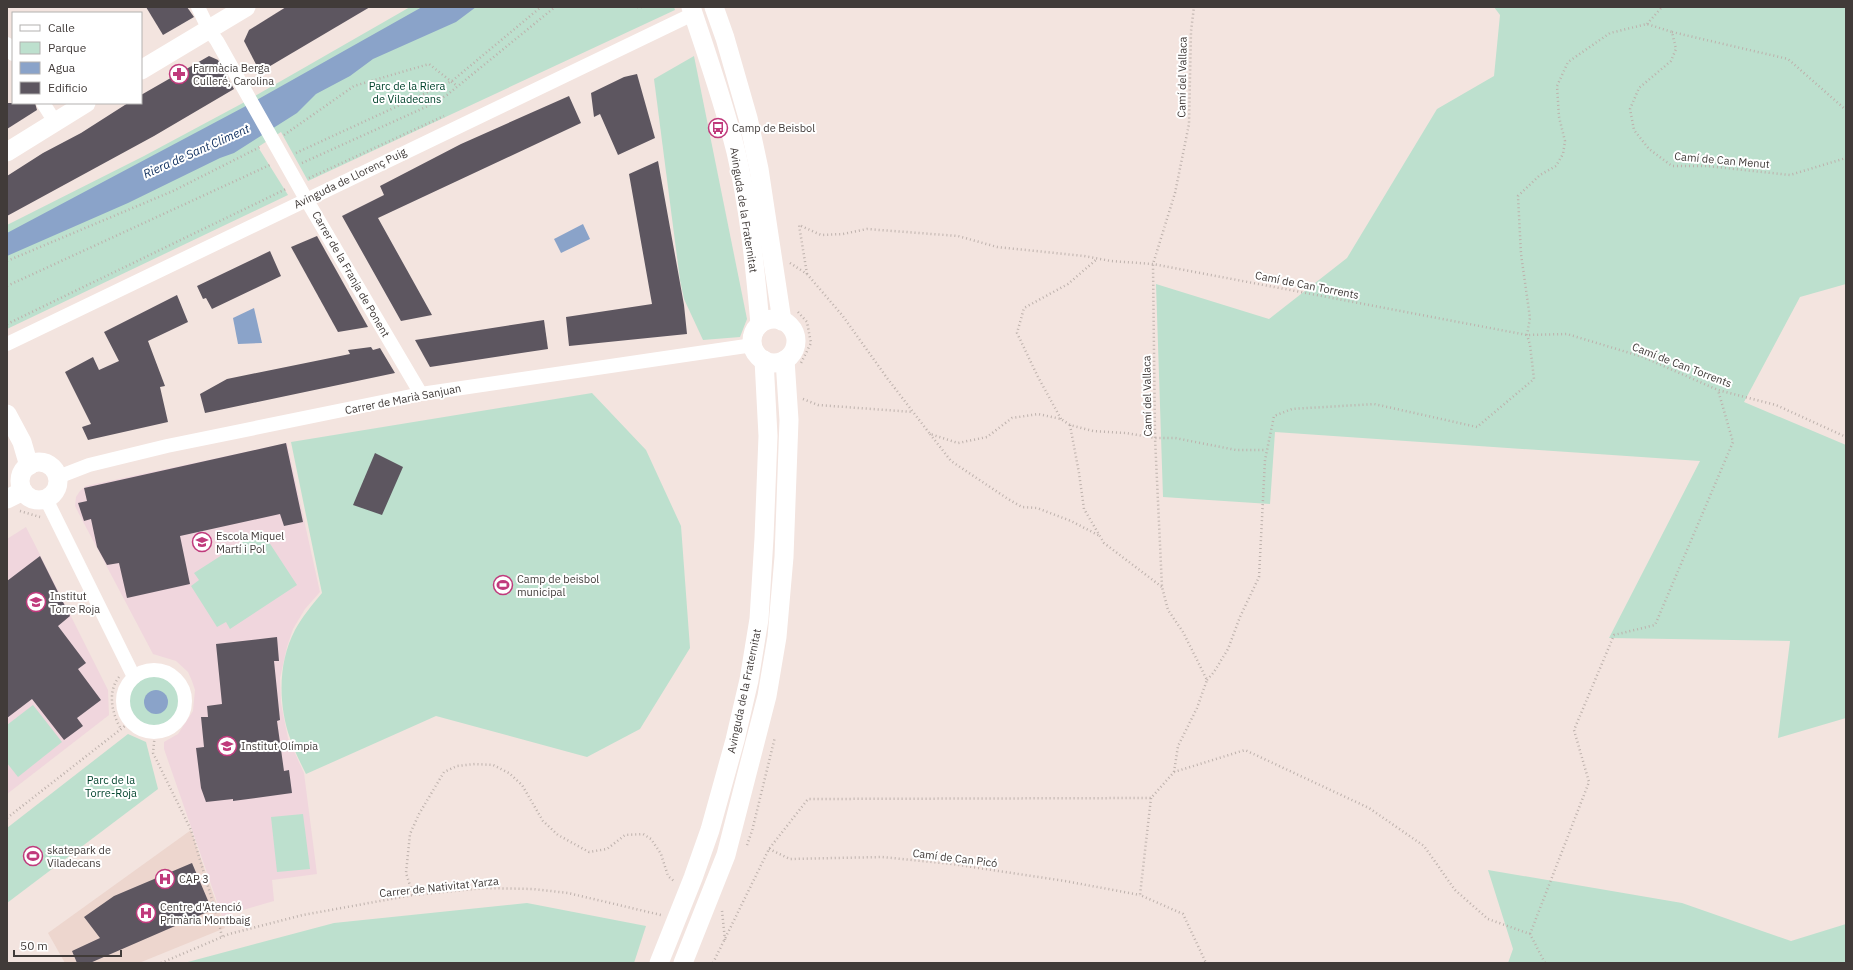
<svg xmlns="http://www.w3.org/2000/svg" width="1853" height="970" font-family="'IBM Plex Sans',sans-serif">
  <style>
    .built { fill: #edd6ce }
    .education { fill: #f0d6dd }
    .green { fill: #bde0ce }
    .water { fill: #8aa3c9 }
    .building { fill: #5d5660 }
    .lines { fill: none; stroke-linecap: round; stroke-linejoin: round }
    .path { stroke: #bdb1ac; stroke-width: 2.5; stroke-dasharray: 1 3; stroke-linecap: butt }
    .street { stroke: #fff; stroke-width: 14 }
    .secondary { stroke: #fff; stroke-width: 19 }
    .labels { text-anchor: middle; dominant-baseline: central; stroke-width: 4; stroke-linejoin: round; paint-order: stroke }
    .poi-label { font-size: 11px; fill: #413b39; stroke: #fff; text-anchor: start }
    .street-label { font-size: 11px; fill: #413b39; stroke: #fff }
    .park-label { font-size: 11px; fill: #01432c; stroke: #fff }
    .water-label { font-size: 12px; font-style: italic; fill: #113160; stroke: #fff }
  </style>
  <rect width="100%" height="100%" fill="#f3e4df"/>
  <path class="built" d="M 191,830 L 225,928 L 139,963 L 65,963 L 48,933 Z"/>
  <g class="education">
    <path d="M 287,443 L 320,592 L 305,609 L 293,629 L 287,647 L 280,678 L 281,703 L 288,738 L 304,773 L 317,874 L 272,880 L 274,901 L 222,916 L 164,749 L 164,742 L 178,734 L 193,711 L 195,690 L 192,681 L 188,672 L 176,661 L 153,654 L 78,512 L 75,506 L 76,497 L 80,491 L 86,486 Z"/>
    <path d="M 26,527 L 108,690 L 109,715 L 7,794 L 7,539 Z"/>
  </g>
  <g class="green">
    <path d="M 410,7 L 674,7 L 675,10 L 308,181 L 281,132 L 258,147 L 288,195 L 7,329 L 7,225 L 144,156 L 241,104 Z"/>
    <path d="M 1494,7 L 1846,7 L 1846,284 L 1800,297 L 1744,402 L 1846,445 L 1846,718 L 1778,738 L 1790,641 L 1609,638 L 1700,461 L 1275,432 L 1270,504 L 1163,497 L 1156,284 L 1269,319 L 1347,258 L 1437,109 L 1494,76 L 1500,15 Z"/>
    <path d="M 694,56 L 747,319 L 740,337 L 703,340 L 684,299 L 680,280 L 654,79 Z"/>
    <path d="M 592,393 L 646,450 L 681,526 L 690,648 L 640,729 L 587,757 L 436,716 L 306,774 C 300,762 294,750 290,738 C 278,704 278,662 295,630 C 302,617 312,605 322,593 L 291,442 Z"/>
    <path d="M 261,530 L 297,585 L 230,629 L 226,622 L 217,627 L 191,586 L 199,580 L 194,573 Z"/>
    <circle cx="155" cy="702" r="27"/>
    <path d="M 33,705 L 62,742 L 18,777 L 7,763 L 7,725 Z"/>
    <path d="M 128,734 L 146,742 L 158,789 L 7,903 L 7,828 Z"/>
    <path d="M 303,814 L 310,869 L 277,872 L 271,817 Z"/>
    <path d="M 1488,870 L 1682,903 L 1791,941 L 1846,924 L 1846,963 L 1508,963 L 1513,949 Z"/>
    <path d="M 527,903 L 646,926 L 634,963 L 184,963 L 334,923 Z"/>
  </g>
  <g class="water">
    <path d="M 422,7 L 476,7 L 456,22 L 373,59 L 350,76 L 316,94 L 297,113 L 234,153 L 220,158 L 128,203 L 7,256 L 7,233 L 244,107 Z"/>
    <path d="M 583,224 L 590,239 L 561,253 L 554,239 Z"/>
    <path d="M 254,308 L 262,343 L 238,344 L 233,318 Z"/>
    <circle cx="156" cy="702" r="12"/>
  </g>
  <g class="building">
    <path d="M 146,7 L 187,7 L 194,17 L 163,35 Z"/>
    <path d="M 286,7 L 370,7 L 260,72 L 244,41 L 249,30 Z"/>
    <path d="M 209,56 L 218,60 L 234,89 L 154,136 L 7,216 L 7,176 L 43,153 L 81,133 L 128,103 L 141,103 L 141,95 Z"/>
    <path d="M 637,74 L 655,138 L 618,155 L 600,114 L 594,117 L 591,93 L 624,77 Z"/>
    <path d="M 569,96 L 581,123 L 378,218 L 432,315 L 401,321 L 342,216 L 384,195 L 380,186 L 461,144 Z"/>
    <path d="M 7,103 L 35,103 L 37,110 L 7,129 Z"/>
    <path d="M 658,161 L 684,305 L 687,334 L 569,346 L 566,317 L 652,304 L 629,174 Z"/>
    <path d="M 317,236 L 368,327 L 338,332 L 291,247 Z"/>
    <path d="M 270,251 L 281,276 L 212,309 L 206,298 L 203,299 L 197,286 Z"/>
    <path d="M 177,295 L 188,322 L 148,341 L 165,386 L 160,387 L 168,422 L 88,440 L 82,427 L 91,424 L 65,372 L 93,357 L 99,370 L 119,361 L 104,332 Z"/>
    <path d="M 544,320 L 548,349 L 430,367 L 415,340 Z"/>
    <path d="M 371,347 L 373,350 L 380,348 L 395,373 L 205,413 L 200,394 L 227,379 L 350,354 L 348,350 Z"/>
    <path d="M 286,443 L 303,522 L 284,526 L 280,514 L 180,536 L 190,584 L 127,598 L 119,563 L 107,565 L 97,547 L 91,519 L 84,521 L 78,503 L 87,501 L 84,488 Z"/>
    <path d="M 375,453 L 403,467 L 382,515 L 353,505 Z"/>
    <path d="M 40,556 L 70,616 L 58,626 L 86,663 L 78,669 L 101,700 L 77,718 L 83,726 L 64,740 L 32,699 L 7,718 L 7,581 Z"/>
    <path d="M 277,637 L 279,661 L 274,661 L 280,720 L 277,721 L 284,771 L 289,770 L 292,793 L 233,801 L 233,799 L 206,802 L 201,788 L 196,748 L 204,747 L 201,717 L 208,717 L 207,706 L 222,704 L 216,644 Z"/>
    <path d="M 192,863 L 212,910 L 90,963 L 77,963 L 72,951 L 100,938 L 84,917 L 114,896 Z"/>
  </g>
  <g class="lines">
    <g class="path">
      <path d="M 637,7 L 644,7"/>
      <path d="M 1647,24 L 1662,7"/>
      <path d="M 1672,32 L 1788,59 L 1846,110"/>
      <path d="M 284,135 L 354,86 L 429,64 L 457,86"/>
      <path d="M 296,153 L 452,81 L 541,7"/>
      <path d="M 302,163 L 428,106 L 447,95 L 555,7"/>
      <path d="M 309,178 L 444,116"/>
      <path d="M 7,261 L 173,191 L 262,146"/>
      <path d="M 790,263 L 807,274 L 842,315 L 887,378 L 930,434 L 958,443 L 987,437 L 1012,418 L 1038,414 L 1061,419 L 1070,425 L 1093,431 L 1126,433 L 1155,438 L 1175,438 L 1236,450 L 1266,450"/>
      <path d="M 807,274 L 799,225 L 821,235 L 843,234 L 867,229 L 958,236 L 997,247 L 1084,256 L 1111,261 L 1153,264 L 1527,335 L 1567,334 L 1643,357 L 1718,390 L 1776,405 L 1846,437"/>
      <path d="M 7,286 L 272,164"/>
      <path d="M 798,312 L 807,322 L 811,343 L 801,363"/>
      <path d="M 7,324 L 286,189"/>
      <path d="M 803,399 L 818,405 L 913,412"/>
      <path d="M 1061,419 L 1037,375 L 1017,333 L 1024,308 L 1068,284 L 1097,259"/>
      <path d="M 1070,425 L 1079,473 L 1084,509 L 1104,543 L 1162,587"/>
      <path d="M 930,434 L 951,461 L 1008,499 L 1022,507 L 1037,508 L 1071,521 L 1100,536"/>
      <path d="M 20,511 L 40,517"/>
      <path d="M 119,677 C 107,692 112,714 121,729"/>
      <path d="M 1207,680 L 1214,672 L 1228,649 L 1240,617 L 1259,577 L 1265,460 L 1274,416 L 1292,409 L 1374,404 L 1477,427 L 1534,379 L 1530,345 L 1527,335 L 1530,318 L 1521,254 L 1518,196 L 1540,175 L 1556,166 L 1563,154 L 1565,141 L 1559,117 L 1557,86 L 1568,62 L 1610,33 L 1647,24 L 1672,32 L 1676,49 L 1671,61 L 1639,88 L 1630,109 L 1634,130 L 1649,149 L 1672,166 L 1707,166 L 1790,175 L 1846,158"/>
      <path d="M 155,733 L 153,753 L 191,830 L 219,923 L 222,937"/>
      <path d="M 1174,772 L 1178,746 L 1197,708 L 1207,680 L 1183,632 L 1168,610 L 1162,587 L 1155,438 L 1153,264 L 1175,193 L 1189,124 L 1191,31 L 1194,7"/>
      <path d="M 1151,798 L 1140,895 L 1183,914 L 1206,963"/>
      <path d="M 7,818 L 130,722"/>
      <path d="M 747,845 L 752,831 L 775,737"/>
      <path d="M 769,849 L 790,859 L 882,857 L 952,864 L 1065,881 L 1140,895"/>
      <path d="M 413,895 L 406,873 L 410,834 L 419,814 L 444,772 L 457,766 L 475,764 L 493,765 L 509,773 L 522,785 L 543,821 L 558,835 L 589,852 L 607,849 L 625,835 L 643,834 L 651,839 L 661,854 L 668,876 L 675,882"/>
      <path d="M 722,911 L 725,940"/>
      <path d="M 1530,934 L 1589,782 L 1574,730 L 1614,635 L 1655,625 L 1733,442 L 1718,390"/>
      <path d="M 161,963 L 229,934 L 303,915 L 413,895 L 484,888 L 533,889 L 568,893 L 661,915"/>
      <path d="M 713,963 L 769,849 L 808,799 L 1151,798 L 1174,772 L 1245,750 L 1369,808 L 1424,846 L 1455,890 L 1488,919 L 1530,934 L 1545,963"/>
    </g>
    <g class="street">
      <path d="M 198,7 L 209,30 L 217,41 L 306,199 L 421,394"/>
      <path d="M 7,44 L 13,54"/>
      <path d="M 43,103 L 55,122"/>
      <path d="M 7,344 L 693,14"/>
      <path d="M 58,477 L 89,465 L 167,446 L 421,394 L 753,345"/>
      <path d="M 46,499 L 134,677"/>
      <circle cx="154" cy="701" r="31"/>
    </g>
    <g class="secondary">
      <path d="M 691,7 C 707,55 724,103 736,152 C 749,208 755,267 760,324"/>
      <path d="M 714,7 L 725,38 L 748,118 L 759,169 L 782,321"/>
      <path d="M 141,70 L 246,7"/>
      <path d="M 7,152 L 86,103"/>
      <circle cx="774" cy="341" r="22"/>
      <path d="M 7,414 L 22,442 L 29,466"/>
      <circle cx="39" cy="481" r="19"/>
      <path d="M 7,499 L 23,491"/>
      <path d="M 659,963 L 693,878 L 710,830 L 735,740 L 749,680 L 759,619 L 764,538 L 768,436 L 764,360"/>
      <path d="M 683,963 L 726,855 L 767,696 L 777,637 L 784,557 L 789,420 L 785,360"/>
    </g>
  </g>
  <defs>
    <symbol id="pharmacy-ring" viewBox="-11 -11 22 22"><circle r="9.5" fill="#fff" stroke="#c03a7c" stroke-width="1.5"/><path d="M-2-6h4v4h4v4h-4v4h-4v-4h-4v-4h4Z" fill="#c03a7c"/></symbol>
    <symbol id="bus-ring" viewBox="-11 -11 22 22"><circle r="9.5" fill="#fff" stroke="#c03a7c" stroke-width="1.5"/><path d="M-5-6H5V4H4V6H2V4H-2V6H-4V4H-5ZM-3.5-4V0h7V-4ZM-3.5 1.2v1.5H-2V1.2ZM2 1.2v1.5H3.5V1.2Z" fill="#c03a7c"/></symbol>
    <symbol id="school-ring" viewBox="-11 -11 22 22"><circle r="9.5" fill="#fff" stroke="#c03a7c" stroke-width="1.5"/><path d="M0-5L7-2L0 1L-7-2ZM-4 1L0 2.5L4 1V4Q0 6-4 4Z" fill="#c03a7c"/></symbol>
    <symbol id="stadium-ring" viewBox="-11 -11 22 22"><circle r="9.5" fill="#fff" stroke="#c03a7c" stroke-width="1.5"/><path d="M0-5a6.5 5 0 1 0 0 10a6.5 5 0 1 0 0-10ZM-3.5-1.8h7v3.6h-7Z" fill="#c03a7c"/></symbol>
    <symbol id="hospital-ring" viewBox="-11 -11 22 22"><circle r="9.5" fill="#fff" stroke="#c03a7c" stroke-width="1.5"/><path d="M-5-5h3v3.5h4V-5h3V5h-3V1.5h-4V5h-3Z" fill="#c03a7c"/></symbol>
  </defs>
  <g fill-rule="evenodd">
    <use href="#pharmacy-ring" x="168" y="63" width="22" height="22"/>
    <use href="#bus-ring" x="707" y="117" width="22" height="22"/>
    <use href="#school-ring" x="191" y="531" width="22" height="22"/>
    <use href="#stadium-ring" x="492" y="574" width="22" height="22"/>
    <use href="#school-ring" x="25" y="591" width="22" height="22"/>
    <use href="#school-ring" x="216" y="735" width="22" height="22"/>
    <use href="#stadium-ring" x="22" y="845" width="22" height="22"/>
    <use href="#hospital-ring" x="154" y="868" width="22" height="22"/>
    <use href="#hospital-ring" x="135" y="902" width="22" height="22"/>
  </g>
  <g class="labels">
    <g class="poi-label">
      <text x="193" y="68">Farmàcia Berga<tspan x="193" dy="13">Culleré, Carolina</tspan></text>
      <text x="732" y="128">Camp de Beisbol</text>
      <text x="216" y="536">Escola Miquel<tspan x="216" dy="13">Martí i Pol</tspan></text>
      <text x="517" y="579">Camp de beisbol<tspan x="517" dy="13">municipal</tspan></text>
      <text x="50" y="596">Institut<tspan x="50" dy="13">Torre Roja</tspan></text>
      <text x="241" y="746">Institut Olímpia</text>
      <text x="47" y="850">skatepark de<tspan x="47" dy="13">Viladecans</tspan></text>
      <text x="179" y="879">CAP 3</text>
      <text x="160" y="907">Centre d'Atenció<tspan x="160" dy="13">Primària Montbaig</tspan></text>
    </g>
    <g class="street-label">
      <text transform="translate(1182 77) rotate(-89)">Camí del Vallaca</text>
      <text transform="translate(1722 160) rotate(5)">Camí de Can Menut</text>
      <text transform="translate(350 178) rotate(-26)">Avinguda de Llorenç Puig</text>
      <text transform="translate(744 210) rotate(81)">Avinguda de la Fraternitat</text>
      <text transform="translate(351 274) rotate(60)">Carrer de la Franja de Ponent</text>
      <text transform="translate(1307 285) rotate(11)">Camí de Can Torrents</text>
      <text transform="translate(1682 365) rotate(21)">Camí de Can Torrents</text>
      <text transform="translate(1147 396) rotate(-91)">Camí del Vallaca</text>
      <text transform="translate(403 399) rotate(-11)">Carrer de Marià Sanjuan</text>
      <text transform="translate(744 691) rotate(-78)">Avinguda de la Fraternitat</text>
      <text transform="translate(955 858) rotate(7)">Camí de Can Picó</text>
      <text transform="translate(439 887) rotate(-6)">Carrer de Nativitat Yarza</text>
    </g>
    <g class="park-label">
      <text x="407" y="86">Parc de la Riera<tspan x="407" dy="13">de Viladecans</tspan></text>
      <text x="111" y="780">Parc de la<tspan x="111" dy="13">Torre-Roja</tspan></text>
    </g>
    <g class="water-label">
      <text transform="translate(196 151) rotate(-24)">Riera de Sant Climent</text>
    </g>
  </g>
  <rect width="1853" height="970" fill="none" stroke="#413b39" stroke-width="16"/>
  <rect x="12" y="12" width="130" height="92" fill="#ffffff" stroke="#b3b1b0"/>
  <rect x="20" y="25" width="20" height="6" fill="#ffffff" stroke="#b3b1b0"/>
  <text x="48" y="32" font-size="12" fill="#413b39">Calle</text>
  <rect x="20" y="42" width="20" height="12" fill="#bde0ce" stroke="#b3b1b0"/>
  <text x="48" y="52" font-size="12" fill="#413b39">Parque</text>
  <rect x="20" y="62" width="20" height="12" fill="#8aa3c9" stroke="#b3b1b0"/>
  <text x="48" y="72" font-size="12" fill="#413b39">Agua</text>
  <rect x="20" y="82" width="20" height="12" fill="#5d5660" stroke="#b3b1b0"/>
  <text x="48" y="92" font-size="12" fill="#413b39">Edificio</text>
  <path d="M14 950v6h107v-6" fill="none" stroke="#413b39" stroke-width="2"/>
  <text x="20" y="950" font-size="12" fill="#413b39" stroke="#ffffff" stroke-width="3" paint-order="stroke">50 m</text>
</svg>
